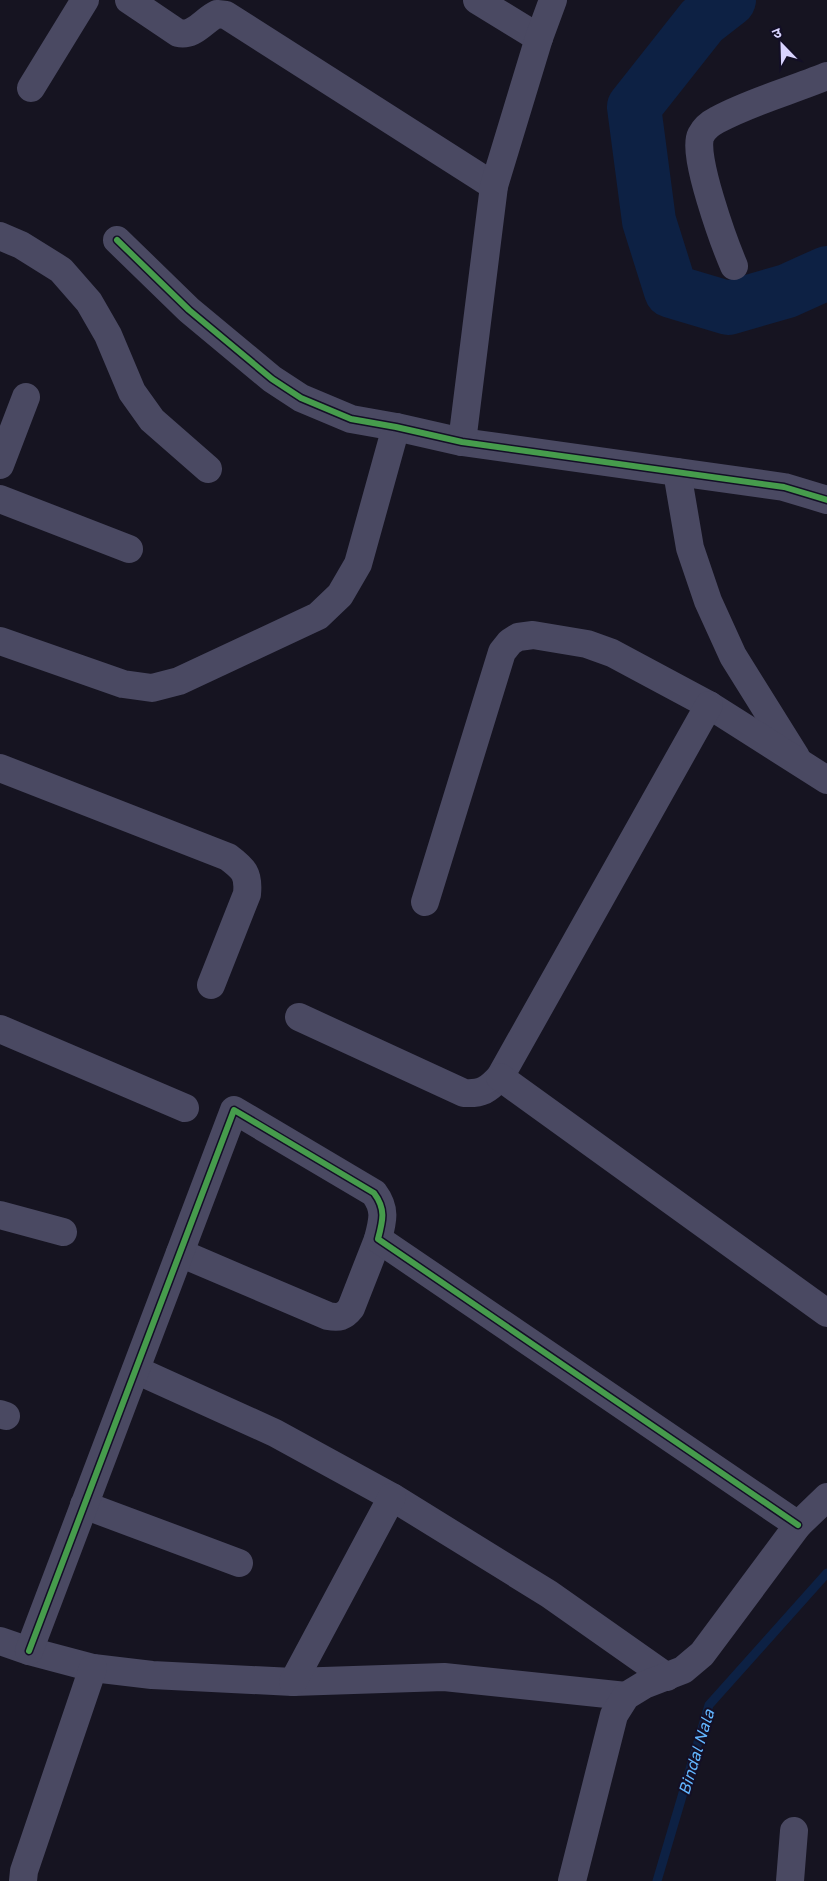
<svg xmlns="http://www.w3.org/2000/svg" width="827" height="1881" font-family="'Golos Text','Noto Sans Devanagari',sans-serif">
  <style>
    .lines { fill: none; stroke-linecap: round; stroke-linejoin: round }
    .stream { stroke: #0d2144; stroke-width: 9 }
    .river { stroke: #0d2144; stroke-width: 54 }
    .minor { stroke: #4a4962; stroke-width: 28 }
    .tertiary { stroke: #4a4962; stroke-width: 28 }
    .cycleway-casing { stroke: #130f26; stroke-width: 9 }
    .cycleway { stroke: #469c4c; stroke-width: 6 }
    .labels { text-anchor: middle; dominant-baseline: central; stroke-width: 4; stroke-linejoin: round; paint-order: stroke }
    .water-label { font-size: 16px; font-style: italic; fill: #62b6ff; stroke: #130f26 }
  </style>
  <rect width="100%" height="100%" fill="#161421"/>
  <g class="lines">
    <path class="stream" d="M 657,1881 L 709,1705 L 827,1573"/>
    <path class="river" d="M 729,0 L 702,21 L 634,107 L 649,221 L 671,291 L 728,308 L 787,291 L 827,273"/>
    <g class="minor">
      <path d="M 129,0 L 178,33 C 194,37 204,20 217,14 L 226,15 L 494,186"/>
      <path d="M 477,0 L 539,38"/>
      <path d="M 31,88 L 85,0"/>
      <path d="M 0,236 L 21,245 L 61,270 L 89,302 L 108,335 L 132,392 L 152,420 L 208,469"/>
      <path d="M 117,240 L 189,310 L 272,379 L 301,398 L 351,419 L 396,427 L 462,442 L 784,487 L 827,500"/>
      <path d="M 734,266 C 725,245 691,153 701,135 C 704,129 711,123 717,120 C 752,101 791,91 827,76"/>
      <path d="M 462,442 L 494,186 L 539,38 L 553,0"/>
      <path d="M 0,465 L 26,397"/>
      <path d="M 677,472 L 690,548 L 708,601 L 733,656 L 796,757"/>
      <path d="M 0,499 L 129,549"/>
      <path d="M 0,641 L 123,684 L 152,688 L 179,681 L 318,616 L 340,595 L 358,564 L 396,427"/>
      <path d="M 0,768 L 228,857 C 244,869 249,874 247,894 L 211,985"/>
      <path d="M 425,902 L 502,652 L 510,642 L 518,637 L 533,635 L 587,644 L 612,653 L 709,705 L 827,780"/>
      <path d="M 299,1017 L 464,1093 C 482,1094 488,1090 500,1077 L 709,705"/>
      <path d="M 0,1029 L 185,1108"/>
      <path d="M 500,1077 L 827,1313"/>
      <path d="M 0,1215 L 63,1232"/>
      <path d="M 180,1253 L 328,1316 C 339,1318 344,1317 351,1308 L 378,1239"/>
      <path d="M 136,1370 L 275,1433 L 392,1497 L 549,1594 L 667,1677"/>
      <path d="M 0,1414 L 6,1416"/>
      <path d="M 84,1505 L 239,1563"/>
      <path d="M 0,1641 L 29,1651 L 93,1668 L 152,1675 L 293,1682 L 444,1677 L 626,1696"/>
      <path d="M 29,1651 L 234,1110 L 374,1193 C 386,1209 383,1220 378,1239 L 798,1525"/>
      <path d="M 293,1682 L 392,1497"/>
      <path d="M 23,1881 L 24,1871 L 93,1668"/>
      <path d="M 790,1881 L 794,1831"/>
    </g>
    <path class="tertiary" d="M 572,1881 L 614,1715 L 626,1696 L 644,1685 L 683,1670 L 702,1654 L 798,1525 L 827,1497"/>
    <defs>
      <g id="cycleway">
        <path d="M 117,240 L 189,310 L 272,379 L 301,398 L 351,419 L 396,427 L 462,442 L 784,487 L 827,500"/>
        <path d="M 29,1651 L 234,1110 L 374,1193 C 386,1209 383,1220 378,1239 L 798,1525"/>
      </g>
    </defs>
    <use href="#cycleway" class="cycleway-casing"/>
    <use href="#cycleway" class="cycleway"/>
  </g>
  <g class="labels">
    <g class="water-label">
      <text transform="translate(696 1752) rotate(-73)">Bindal Nala</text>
    </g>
  </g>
  <g transform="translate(782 45) rotate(337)" stroke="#130f26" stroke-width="4" paint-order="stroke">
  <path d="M0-4L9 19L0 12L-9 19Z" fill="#d9d4ff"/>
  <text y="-8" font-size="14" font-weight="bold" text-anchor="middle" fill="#d9d4ff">उ</text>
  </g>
</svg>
